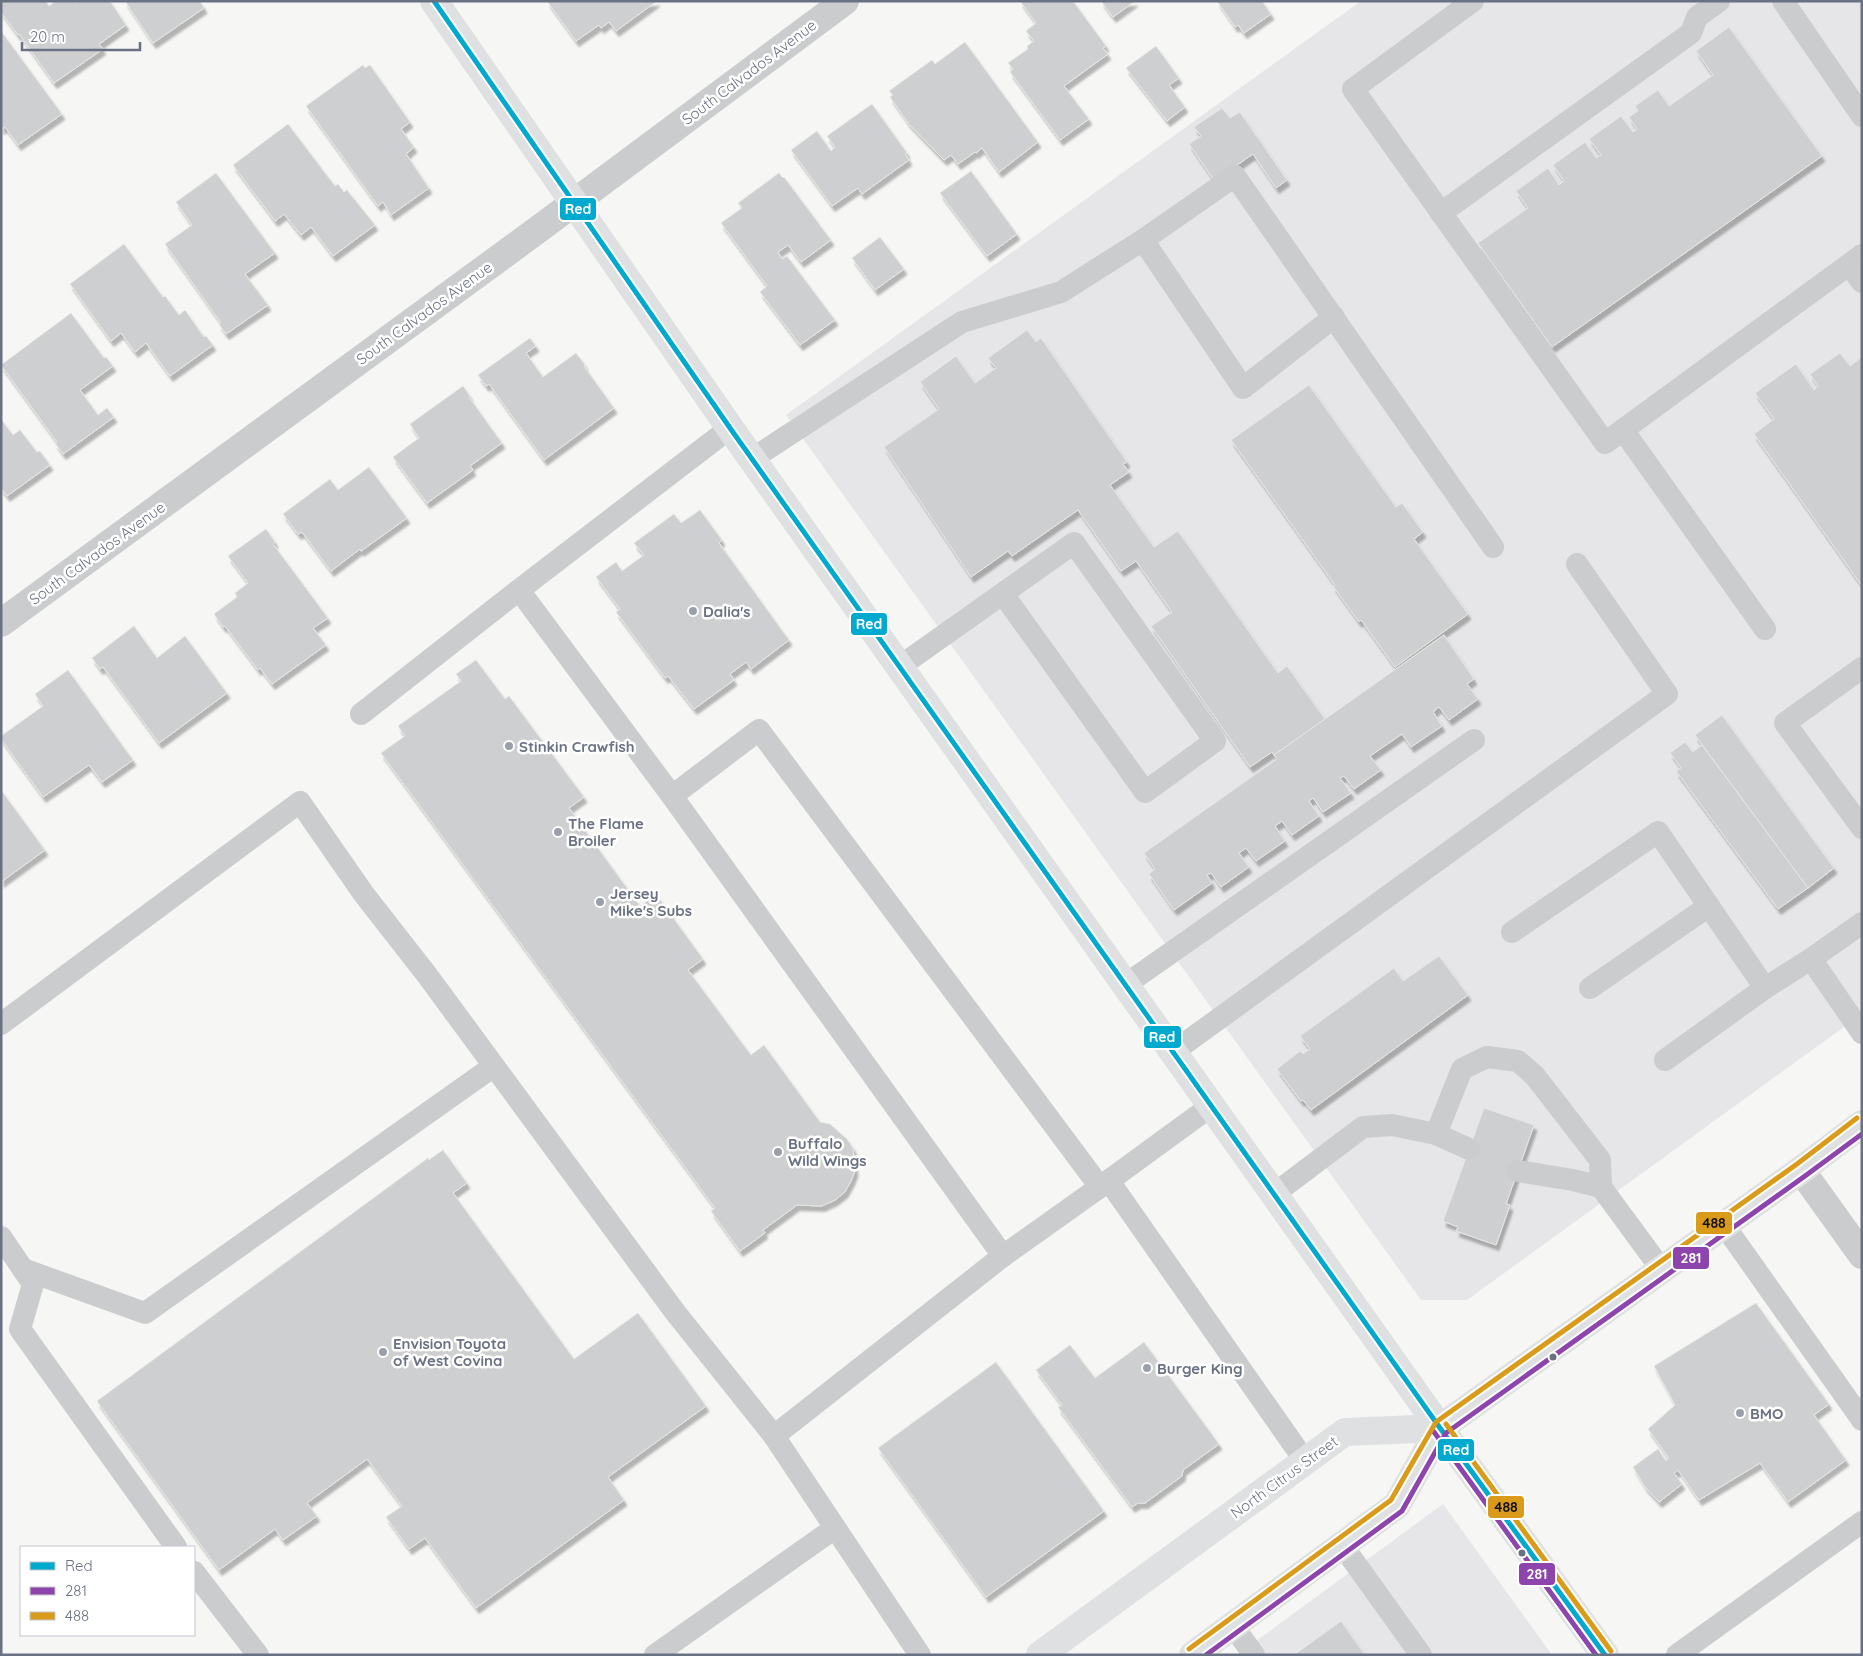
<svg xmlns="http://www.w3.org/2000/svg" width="1863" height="1656" font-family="Quicksand,sans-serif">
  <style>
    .built { fill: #e6e6e8 }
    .building { fill: #cecfd0; stroke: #e6e6e4; filter: url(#shadow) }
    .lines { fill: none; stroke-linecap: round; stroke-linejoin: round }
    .lane { stroke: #cbcccd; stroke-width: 22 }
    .street { stroke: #cbcccd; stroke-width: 28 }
    .secondary { stroke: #dfe0e1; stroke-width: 28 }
    .bus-1-casing { stroke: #fff; stroke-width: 9 }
    .bus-2-casing { stroke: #fff; stroke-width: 9 }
    .bus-3-casing { stroke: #fff; stroke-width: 9 }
    .bus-1 { stroke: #00a9ce; stroke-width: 5 }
    .bus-2 { stroke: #8e44ad; stroke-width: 5 }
    .bus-3 { stroke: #db9b1a; stroke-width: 5 }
    .poi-dot { fill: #9aa0aa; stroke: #fff; stroke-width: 2 }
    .bus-dot { fill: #697182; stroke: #fff; stroke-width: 2 }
    .labels { text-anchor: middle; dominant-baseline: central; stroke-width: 5; stroke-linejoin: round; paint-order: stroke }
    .street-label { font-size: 15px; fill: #697182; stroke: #fff }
    .poi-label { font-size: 15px; font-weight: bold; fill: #697182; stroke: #fff; text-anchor: start }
    .line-badge { stroke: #fff; stroke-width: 2 }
    .badge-label { font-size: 14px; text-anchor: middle; font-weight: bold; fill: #fff }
    .pale-badge-label { font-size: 14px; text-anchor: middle; font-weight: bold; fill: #111 }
  </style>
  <defs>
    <filter id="shadow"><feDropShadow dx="3" dy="5.5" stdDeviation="1" flood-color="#0004"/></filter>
  </defs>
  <rect width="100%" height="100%" fill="#f6f6f5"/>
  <g class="built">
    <path d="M 1361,1 L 1862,1 L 1862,1014 L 1467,1300 L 1421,1300 L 786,415 Z"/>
    <path d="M 1443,1504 L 1552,1655 L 1237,1655 Z"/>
  </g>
  <g class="building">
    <path d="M 1,1 L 46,1 L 49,6 L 56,1 L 75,1 L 76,3 L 78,1 L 110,1 L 126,25 L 99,44 L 103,49 L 54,83 L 19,34 L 18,35 L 1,12 Z"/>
    <path d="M 125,1 L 200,1 L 204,8 L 153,43 Z"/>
    <path d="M 547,1 L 657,1 L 616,31 L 609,22 L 601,28 L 599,25 L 576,41 Z"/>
    <path d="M 1020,1 L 1073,1 L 1106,46 L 1103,48 L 1108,54 L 1064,86 L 1089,119 L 1060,140 L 1010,72 L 1013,69 L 1008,63 L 1028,49 L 1027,46 L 1034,41 L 1026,31 L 1036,23 Z"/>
    <path d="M 1101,1 L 1135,1 L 1113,17 Z"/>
    <path d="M 1217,1 L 1262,1 L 1271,14 L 1244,33 L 1238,25 L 1235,27 Z"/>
    <path d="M 1729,27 L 1822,156 L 1552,347 L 1478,243 L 1528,208 L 1516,191 L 1548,168 L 1559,185 L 1564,181 L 1553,165 L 1585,142 L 1596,158 L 1601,155 L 1589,139 L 1621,116 L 1633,132 L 1637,129 L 1629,117 L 1638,111 L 1635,106 L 1658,90 L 1669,106 L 1713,75 L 1696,51 Z"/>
    <path d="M 1,31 L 62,114 L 18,145 L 5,127 L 1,129 Z"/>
    <path d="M 965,42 L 1038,142 L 999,172 L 982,148 L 976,153 L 975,152 L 958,164 L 951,155 L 944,160 L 909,124 L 890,97 L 893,95 L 889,91 L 932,60 L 935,64 Z"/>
    <path d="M 1156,46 L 1179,78 L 1169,85 L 1185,107 L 1167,121 L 1126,68 Z"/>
    <path d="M 363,65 L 365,68 L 370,65 L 410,122 L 401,129 L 414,147 L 406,154 L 429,188 L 391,215 L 383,202 L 378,206 L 306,106 Z"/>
    <path d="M 872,104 L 907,153 L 905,154 L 909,160 L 862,194 L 858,188 L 832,206 L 791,150 L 817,131 L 831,151 L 835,147 L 827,136 Z"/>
    <path d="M 1222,108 L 1230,118 L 1240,112 L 1287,180 L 1276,188 L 1253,154 L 1227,172 L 1216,183 L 1189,144 L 1201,136 L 1194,127 Z"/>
    <path d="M 288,124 L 335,186 L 338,184 L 344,192 L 347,190 L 375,225 L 333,256 L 311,227 L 301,235 L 284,214 L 275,221 L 233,165 Z"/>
    <path d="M 971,171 L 1017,234 L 987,256 L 940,193 Z"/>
    <path d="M 216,173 L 275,253 L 245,274 L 268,305 L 226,334 L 219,324 L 221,323 L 165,244 L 192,225 L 176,202 Z"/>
    <path d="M 779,173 L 783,178 L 784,177 L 831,240 L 801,262 L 788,245 L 778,252 L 782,259 L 787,256 L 835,320 L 800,345 L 760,292 L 767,286 L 721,223 L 742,208 L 738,203 Z"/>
    <path d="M 880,237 L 904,269 L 875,290 L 852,258 Z"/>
    <path d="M 124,244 L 163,297 L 165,296 L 179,315 L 185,310 L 204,337 L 206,336 L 213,345 L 170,376 L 146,343 L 135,352 L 121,333 L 111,341 L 70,284 Z"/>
    <path d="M 71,313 L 104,358 L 106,357 L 113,366 L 80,390 L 98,415 L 107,408 L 114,417 L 63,454 L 55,443 L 57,442 L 1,365 Z"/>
    <path d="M 1027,330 L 1036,342 L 1041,338 L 1127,462 L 1123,464 L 1129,472 L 1110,485 L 1154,547 L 1178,531 L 1278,673 L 1287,666 L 1325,719 L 1274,755 L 1272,752 L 1250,767 L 1151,626 L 1172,612 L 1136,561 L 1121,571 L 1078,510 L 1012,556 L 1008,551 L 971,577 L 884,447 L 939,409 L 920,382 L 956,356 L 975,383 L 996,368 L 988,358 Z"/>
    <path d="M 530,338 L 536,346 L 526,353 L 543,377 L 576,353 L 585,365 L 584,366 L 614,408 L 544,460 L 489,384 L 486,386 L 478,375 Z"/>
    <path d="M 1840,353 L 1850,366 L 1862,357 L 1862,586 L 1754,434 L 1774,419 L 1755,393 L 1796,364 L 1814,390 L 1818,386 L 1810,374 Z"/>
    <path d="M 1309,385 L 1396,507 L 1402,503 L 1423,532 L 1414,539 L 1468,614 L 1395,667 L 1361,620 L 1359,622 L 1333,586 L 1335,585 L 1231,440 Z"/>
    <path d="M 463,386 L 470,396 L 469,397 L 502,443 L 470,466 L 473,470 L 427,503 L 393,457 L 419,438 L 410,424 Z"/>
    <path d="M 1,419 L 13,435 L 20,430 L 37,452 L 40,451 L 50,465 L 7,496 L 1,488 Z"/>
    <path d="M 369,467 L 407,518 L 361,551 L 360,549 L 331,571 L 302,532 L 298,534 L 283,514 L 330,479 L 338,490 Z"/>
    <path d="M 700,510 L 722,540 L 719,543 L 789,640 L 751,669 L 746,662 L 730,674 L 734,680 L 694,709 L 668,676 L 665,678 L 616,612 L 620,609 L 596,577 L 616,562 L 622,571 L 644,555 L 634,543 L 674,514 L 681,523 Z"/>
    <path d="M 266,529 L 275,542 L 273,544 L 328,618 L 313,628 L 326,645 L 272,684 L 260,668 L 258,670 L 225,626 L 223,627 L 214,614 L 237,597 L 235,593 L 248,583 L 228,556 Z"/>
    <path d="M 134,626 L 157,658 L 185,636 L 227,693 L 159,743 L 103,667 L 100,669 L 92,658 Z"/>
    <path d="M 1444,635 L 1474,679 L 1467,684 L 1478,699 L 1449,720 L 1439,707 L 1433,712 L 1442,726 L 1411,747 L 1402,734 L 1370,756 L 1381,770 L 1354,789 L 1344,776 L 1340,778 L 1351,793 L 1323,812 L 1313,798 L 1309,801 L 1319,816 L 1292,835 L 1282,821 L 1275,826 L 1285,841 L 1256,861 L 1246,848 L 1239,853 L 1249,867 L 1221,887 L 1211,873 L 1207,875 L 1212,883 L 1174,910 L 1149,874 L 1155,869 L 1144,853 L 1277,759 L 1274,755 Z"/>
    <path d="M 476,660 L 505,699 L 509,696 L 584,797 L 569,808 L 640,906 L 656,894 L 703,959 L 688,970 L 751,1055 L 764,1045 L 820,1122 L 830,1124 L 847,1139 L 853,1148 L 855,1171 L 851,1181 L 845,1192 L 835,1200 L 822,1206 L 797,1205 L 763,1230 L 765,1233 L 740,1251 L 711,1211 L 715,1208 L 381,753 L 405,736 L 398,726 L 461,681 L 456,674 Z"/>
    <path d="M 68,670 L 133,760 L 102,782 L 89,765 L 43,797 L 1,739 L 1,736 L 43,706 L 35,694 Z"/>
    <path d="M 1722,715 L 1834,868 L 1808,888 L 1695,735 Z"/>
    <path d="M 1685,742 L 1693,752 L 1702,745 L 1808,888 L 1778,909 L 1676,771 L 1681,768 L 1670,753 Z"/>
    <path d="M 1,790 L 45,850 L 1,882 Z"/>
    <path d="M 1439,956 L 1468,995 L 1311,1110 L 1303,1100 L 1301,1101 L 1277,1069 L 1300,1051 L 1303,1054 L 1310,1049 L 1300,1036 L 1394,968 L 1403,981 Z"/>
    <path d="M 1484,1108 L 1534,1125 L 1506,1204 L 1510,1205 L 1496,1245 L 1456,1231 L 1458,1227 L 1443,1221 Z"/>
    <path d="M 443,1150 L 467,1183 L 453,1193 L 574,1359 L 638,1313 L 706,1406 L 608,1477 L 624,1500 L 476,1608 L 425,1538 L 409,1549 L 386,1517 L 402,1506 L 367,1459 L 307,1503 L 317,1516 L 283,1540 L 275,1529 L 219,1570 L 97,1401 L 428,1158 L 429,1160 Z"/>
    <path d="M 1756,1303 L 1829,1404 L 1814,1415 L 1846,1460 L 1788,1502 L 1760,1463 L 1699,1500 L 1678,1470 L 1674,1473 L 1682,1484 L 1659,1502 L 1645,1487 L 1633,1467 L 1658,1449 L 1666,1461 L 1669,1458 L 1648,1429 L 1675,1405 L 1654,1366 Z"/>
    <path d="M 1144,1342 L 1219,1444 L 1183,1470 L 1182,1476 L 1145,1503 L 1138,1503 L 1132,1507 L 1058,1407 L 1062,1405 L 1036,1370 L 1070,1345 L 1095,1378 Z"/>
    <path d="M 996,1362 L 1104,1511 L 986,1597 L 878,1448 Z"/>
    <path d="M 1341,1621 L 1365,1655 L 1294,1655 Z"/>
  </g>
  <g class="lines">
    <g class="lane">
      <path d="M 1473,1 L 1353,89 L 1605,443 L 1862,255"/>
      <path d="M 1783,1 L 1862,116"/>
      <path d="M 1441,213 L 1691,33 L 1697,17 L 1719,1"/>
      <path d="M 1143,240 L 1235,176 L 1493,547"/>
      <path d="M 1849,265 L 1862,282"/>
      <path d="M 1623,430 L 1765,629"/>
      <path d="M 752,459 L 962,322 L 1061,292 L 1143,240 L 1243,388 L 1334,317"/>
      <path d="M 899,667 L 1074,543 L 1215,741 L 1145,792 L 1003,594"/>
      <path d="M 1862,668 L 1785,723 L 1862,828"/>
      <path d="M 361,714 L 519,590"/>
      <path d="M 672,796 L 759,730 L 1100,1187 L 1003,1256 L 672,796 L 519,590 L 730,428"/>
      <path d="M 1512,932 L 1658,832 L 1765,988 L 1811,959 L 1862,1033"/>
      <path d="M 1811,959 L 1862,923"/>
      <path d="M 1125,985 L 1474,740"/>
      <path d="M 1590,988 L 1709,906"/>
      <path d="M 1,1024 L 300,802 L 363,893 L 427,975 L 675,1312 L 774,1436"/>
      <path d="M 1173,1052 L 1667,694 L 1577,564"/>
      <path d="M 1665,1060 L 1765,988"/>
      <path d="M 1436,1134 L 1462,1069 L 1487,1057 L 1518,1061 L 1535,1076 L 1600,1160 L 1601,1187 L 1662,1270"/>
      <path d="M 1518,1171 L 1573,1180 L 1601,1187"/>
      <path d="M 1109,1181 L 1305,1461"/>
      <path d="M 1100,1187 L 1211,1106"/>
      <path d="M 1274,1194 L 1363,1127 L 1392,1125 L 1436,1134 L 1469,1149"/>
      <path d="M 1724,1225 L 1862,1420"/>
      <path d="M 1,1237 L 33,1284 L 20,1329 L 176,1547"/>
      <path d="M 23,1269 L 145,1313 L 494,1066"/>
      <path d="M 1342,1545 L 1421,1655"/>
      <path d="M 194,1572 L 258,1655"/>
      <path d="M 1233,1626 L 1254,1655"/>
      <path d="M 655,1655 L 835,1528"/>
      <path d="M 920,1655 L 774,1436 L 1003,1256"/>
      <path d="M 1677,1655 L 1862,1522"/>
    </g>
    <g class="street">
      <path d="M 1,623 L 532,234 L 845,1"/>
      <path d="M 1801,1170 L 1862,1255"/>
    </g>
    <g class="secondary">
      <path d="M 434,1 L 730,428 L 1440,1428 L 1605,1655"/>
      <path d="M 1040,1655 L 1345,1432 L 1440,1428"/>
      <path d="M 1193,1655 L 1397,1505 L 1440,1428 L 1801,1170 L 1862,1124"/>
    </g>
    <defs>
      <path id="bus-1" d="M 434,1 L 730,428 L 1440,1428 L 1605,1655"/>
      <g id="bus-2">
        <path d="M 1434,1432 L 1596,1655"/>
        <path d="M 1206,1655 L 1402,1511 L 1446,1433 L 1805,1176 L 1862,1134"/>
      </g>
      <g id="bus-3">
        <path d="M 1446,1424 L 1611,1651"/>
        <path d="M 1189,1649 L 1391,1500 L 1436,1422 L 1797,1164 L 1857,1118"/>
      </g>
    </defs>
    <use href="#bus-1" class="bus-1-casing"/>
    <use href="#bus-2" class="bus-2-casing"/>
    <use href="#bus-3" class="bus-3-casing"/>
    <use href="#bus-1" class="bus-1"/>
    <use href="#bus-2" class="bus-2"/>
    <use href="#bus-3" class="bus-3"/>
  </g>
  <g class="poi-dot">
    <circle cx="693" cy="611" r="5"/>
    <circle cx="509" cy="746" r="5"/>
    <circle cx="558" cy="832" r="5"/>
    <circle cx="600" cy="902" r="5"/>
    <circle cx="778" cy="1152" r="5"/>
    <circle cx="383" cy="1352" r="5"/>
    <circle cx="1147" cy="1368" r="5"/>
    <circle cx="1740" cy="1413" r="5"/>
  </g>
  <g class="bus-dot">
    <circle cx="1553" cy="1357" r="4.5"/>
    <circle cx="1522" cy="1553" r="4.5"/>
  </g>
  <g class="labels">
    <g class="street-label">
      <text transform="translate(749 72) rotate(-37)">South Calvados Avenue</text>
      <text transform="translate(424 313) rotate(-36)">South Calvados Avenue</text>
      <text transform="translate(97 553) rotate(-36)">South Calvados Avenue</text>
      <text transform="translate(1284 1477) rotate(-36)">North Citrus Street</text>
    </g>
    <g class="poi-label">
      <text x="703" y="611">Dalia's</text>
      <text x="519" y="746">Stinkin Crawfish</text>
      <text x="568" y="823">The Flame<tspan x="568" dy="17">Broiler</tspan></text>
      <text x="610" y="893">Jersey<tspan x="610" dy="17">Mike's Subs</tspan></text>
      <text x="788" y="1143">Buffalo<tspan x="788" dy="17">Wild Wings</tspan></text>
      <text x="393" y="1343">Envision Toyota<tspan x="393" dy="17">of West Covina</tspan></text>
      <text x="1157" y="1368">Burger King</text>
      <text x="1750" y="1413">BMO</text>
    </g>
  </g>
  <g class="line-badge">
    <rect x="559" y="197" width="38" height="24" rx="5" fill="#00a9ce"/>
    <rect x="850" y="612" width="38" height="24" rx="5" fill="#00a9ce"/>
    <rect x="1143" y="1025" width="39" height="24" rx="5" fill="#00a9ce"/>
    <rect x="1695" y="1211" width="38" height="24" rx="5" fill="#db9b1a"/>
    <rect x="1672" y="1246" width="38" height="24" rx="5" fill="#8e44ad"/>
    <rect x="1437" y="1438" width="38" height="24" rx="5" fill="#00a9ce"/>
    <rect x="1487" y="1495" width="38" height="24" rx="5" fill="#db9b1a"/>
    <rect x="1518" y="1562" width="38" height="24" rx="5" fill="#8e44ad"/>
  </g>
  <g class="badge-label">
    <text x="578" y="214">Red</text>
    <text x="869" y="629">Red</text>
    <text x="1162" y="1042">Red</text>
    <text x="1691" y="1263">281</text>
    <text x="1456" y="1455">Red</text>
    <text x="1537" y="1579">281</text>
  </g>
  <g class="pale-badge-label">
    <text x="1714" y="1228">488</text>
    <text x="1506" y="1512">488</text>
  </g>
  <rect width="1863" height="1656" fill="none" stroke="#697182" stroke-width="5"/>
  <rect x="20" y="1546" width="175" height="90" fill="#ffffff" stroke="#c3c6cd"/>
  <rect x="30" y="1562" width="25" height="8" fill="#00a9ce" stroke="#c3c6cd"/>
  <text x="65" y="1571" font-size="15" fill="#697182">Red</text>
  <rect x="30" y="1587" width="25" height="8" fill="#8e44ad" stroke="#c3c6cd"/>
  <text x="65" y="1596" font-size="15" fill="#697182">281</text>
  <rect x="30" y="1612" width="25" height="8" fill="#db9b1a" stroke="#c3c6cd"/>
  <text x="65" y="1621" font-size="15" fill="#697182">488</text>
  <path d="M22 42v8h118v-8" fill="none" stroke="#697182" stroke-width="2.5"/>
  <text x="30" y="42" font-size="15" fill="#697182" stroke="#ffffff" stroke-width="4" paint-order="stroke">20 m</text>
</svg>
